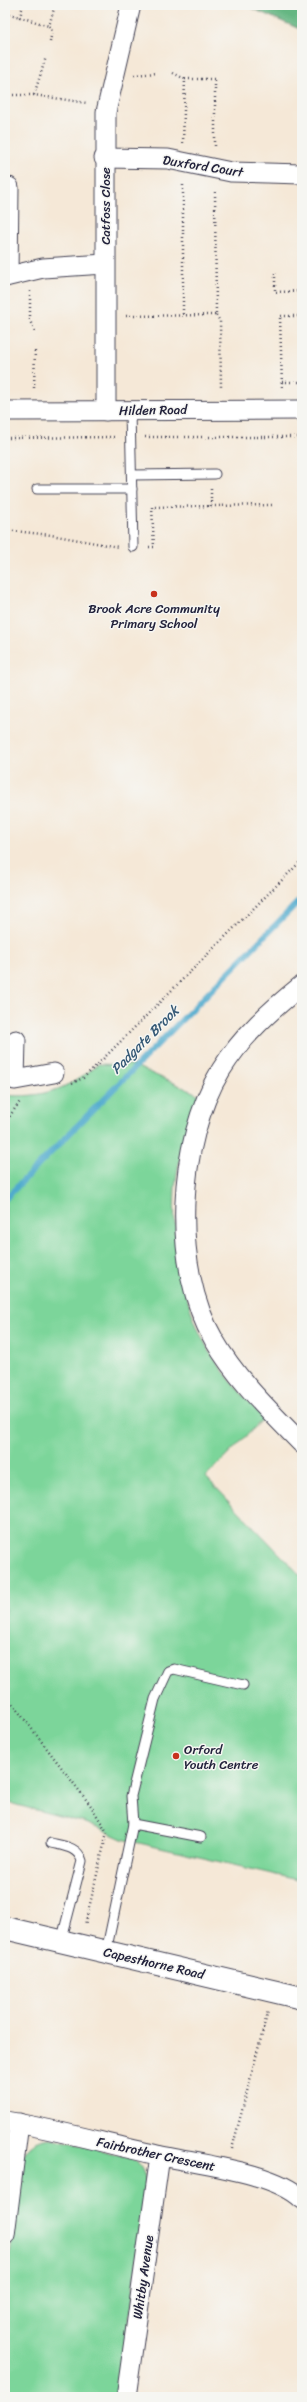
<svg xmlns="http://www.w3.org/2000/svg" width="307" height="2402" font-family="Sriracha,sans-serif">
  <style>
    .green { fill: #7cd59a; stroke: #4f7c6a }
    .forest { fill: #65b682; stroke: #446c5e }
    .lines { fill: none; stroke-linecap: round; stroke-linejoin: round }
    .stream { stroke: #4faacd; stroke-width: 6 }
    .service-casing { stroke: #424052; stroke-width: 11 }
    .minor-casing { stroke: #424052; stroke-width: 21 }
    .tertiary-casing { stroke: #424052; stroke-width: 24 }
    .path { stroke: #424052; stroke-width: 2.5; stroke-dasharray: 1 3; stroke-linecap: butt }
    .service { stroke: #fff; stroke-width: 9 }
    .minor { stroke: #fff; stroke-width: 19 }
    .tertiary { stroke: #fff; stroke-width: 22 }
    .poi-dot { fill: #c8321e; stroke: #f6f6f2; stroke-width: 1.5 }
    .labels { text-anchor: middle; dominant-baseline: central; stroke-width: 3; stroke-linejoin: round; paint-order: stroke }
    .street-label { font-size: 13px; fill: #22223b; stroke: #f6f6f2 }
    .poi-label { font-size: 13px; fill: #22223b; stroke: #f6f6f2 }
    .water-label { font-size: 14px; font-style: italic; fill: #345875; stroke: #f6f6f2 }
  </style>
  <rect width="100%" height="100%" fill="#f6f6f2"/>
  <filter id="ink" filterUnits="userSpaceOnUse"><feTurbulence type="fractalNoise" baseFrequency=".025" numOctaves="2"/><feDisplacementMap in="SourceGraphic" scale="8" xChannelSelector="R" yChannelSelector="G"/><feConvolveMatrix kernelMatrix="1 2 1 2 8 2 1 2 1" color-interpolation-filters="sRGB"/></filter>
  <filter id="wash" filterUnits="userSpaceOnUse"><feTurbulence type="fractalNoise" baseFrequency=".012" numOctaves="4" result="noise"/><feDisplacementMap in="SourceGraphic" scale="16" xChannelSelector="R" yChannelSelector="G"/><feGaussianBlur stdDeviation="0.9" result="paint"/><feColorMatrix in="noise" values="0 0 0 0 0 0 0 0 0 0 0 0 0 0 0 0 0 1.4 0 .05"/><feComposite in="paint" operator="in"/></filter>
  <g filter="url(#wash)">
    <rect width="100%" height="100%" fill="#f5e8d7"/>
    <g class="green">
      <path d="M 98,1064 L 133,1065 L 200,1095 C 190,1125 178,1156 175,1188 C 172,1238 182,1303 207,1347 C 222,1373 244,1397 264,1418 L 206,1477 L 302,1577 L 302,1881 L 122,1839 L 86,1823 L 5,1802 L 5,1095 C 41,1099 71,1088 98,1064 Z"/>
      <path d="M 52,2138 L 132,2158 C 141,2165 145,2173 146,2184 L 121,2397 L 5,2397 L 5,2297 L 22,2158 C 27,2145 38,2139 52,2138 Z"/>
    </g>
    <path class="forest" d="M 244,5 L 302,5 L 302,30 Z"/>
    <g class="lines">
      <path class="stream" d="M 5,1199 L 302,898"/>
    </g>
  </g>
  <g filter="url(#ink)">
    <g class="lines">
      <defs>
        <g id="service">
          <path d="M 130,411 L 133,547"/>
          <path d="M 132,475 L 215,474"/>
          <path d="M 37,489 L 132,489"/>
          <path d="M 133,1824 L 131,1796 L 155,1699 L 168,1671 L 174,1669 L 243,1685"/>
          <path d="M 51,1843 C 64,1846 78,1847 82,1861 L 61,1942"/>
          <path d="M 106,1952 L 133,1824 L 201,1837"/>
        </g>
        <g id="minor">
          <path d="M 104,158 L 168,159 L 231,172 L 302,174"/>
          <path d="M 8,276 L 9,187"/>
          <path d="M 5,277 L 43,268 L 105,264"/>
          <path d="M 5,411 L 302,410"/>
          <path d="M 106,411 L 106,112 L 131,5"/>
          <path d="M 302,985 C 271,1010 242,1036 221,1070 C 177,1142 171,1267 214,1340 C 237,1380 270,1411 302,1444"/>
          <path d="M 16,1040 L 15,1080 L 54,1073"/>
          <path d="M 5,2121 C 55,2129 104,2143 153,2154 C 193,2164 273,2171 302,2199"/>
          <path d="M 5,2235 L 19,2123"/>
          <path d="M 126,2397 L 160,2156"/>
        </g>
        <path id="tertiary" d="M 5,1928 L 302,1998"/>
      </defs>
      <use href="#service" class="service-casing"/>
      <use href="#minor" class="minor-casing"/>
      <use href="#tertiary" class="tertiary-casing"/>
      <g class="path">
        <path d="M 23,5 L 20,17 L 49,26"/>
        <path d="M 5,13 L 20,17"/>
        <path d="M 50,42 L 52,31 L 49,26 L 55,5"/>
        <path d="M 173,73 L 185,79"/>
        <path d="M 134,75 L 157,73"/>
        <path d="M 5,95 L 34,95 L 87,103"/>
        <path d="M 34,95 L 46,57"/>
        <path d="M 183,143 L 185,79 L 215,79 L 215,148"/>
        <path d="M 275,273 L 275,292 L 302,291"/>
        <path d="M 30,291 L 30,321 L 35,332"/>
        <path d="M 183,314 L 183,182"/>
        <path d="M 216,315 L 220,321 L 221,387"/>
        <path d="M 126,316 L 216,315 L 215,189"/>
        <path d="M 282,382 L 302,382"/>
        <path d="M 282,387 L 280,316 L 302,316"/>
        <path d="M 34,388 L 35,348"/>
        <path d="M 145,437 L 302,437"/>
        <path d="M 5,438 L 116,437"/>
        <path d="M 211,506 L 211,488"/>
        <path d="M 5,530 L 51,535 L 118,547"/>
        <path d="M 149,547 L 154,547 L 152,507 L 272,505"/>
        <path d="M 72,1083 L 83,1078 L 98,1064 L 302,860"/>
        <path d="M 5,1123 L 21,1100"/>
        <path d="M 5,1694 L 91,1806 L 107,1832 L 85,1925"/>
        <path d="M 232,2149 L 268,2011"/>
      </g>
      <use href="#service" class="service"/>
      <use href="#minor" class="minor"/>
      <use href="#tertiary" class="tertiary"/>
    </g>
  </g>
  <g class="poi-dot">
    <circle cx="154" cy="594" r="4"/>
    <circle cx="176" cy="1756" r="4"/>
  </g>
  <g class="labels">
    <g class="street-label">
      <text transform="translate(203 166) rotate(9)">Duxford Court</text>
      <text transform="translate(105 206) rotate(-90)">Catfoss Close</text>
      <text transform="translate(153 410) rotate(-1)">Hilden Road</text>
      <text transform="translate(154 1963) rotate(13)">Capesthorne Road</text>
      <text transform="translate(156 2154) rotate(12)">Fairbrother Crescent</text>
      <text transform="translate(143 2277) rotate(-82)">Whitby Avenue</text>
    </g>
    <g class="poi-label">
      <text x="154" y="608">Brook Acre Community<tspan x="154" dy="15">Primary School</tspan></text>
      <text x="184" y="1749" text-anchor="start">Orford<tspan x="184" dy="15">Youth Centre</tspan></text>
    </g>
    <g class="water-label">
      <text transform="translate(145 1040) rotate(-45)">Padgate Brook</text>
    </g>
  </g>
  <rect width="307" height="2402" fill="none" stroke="#f6f6f2" stroke-width="20"/>
</svg>
